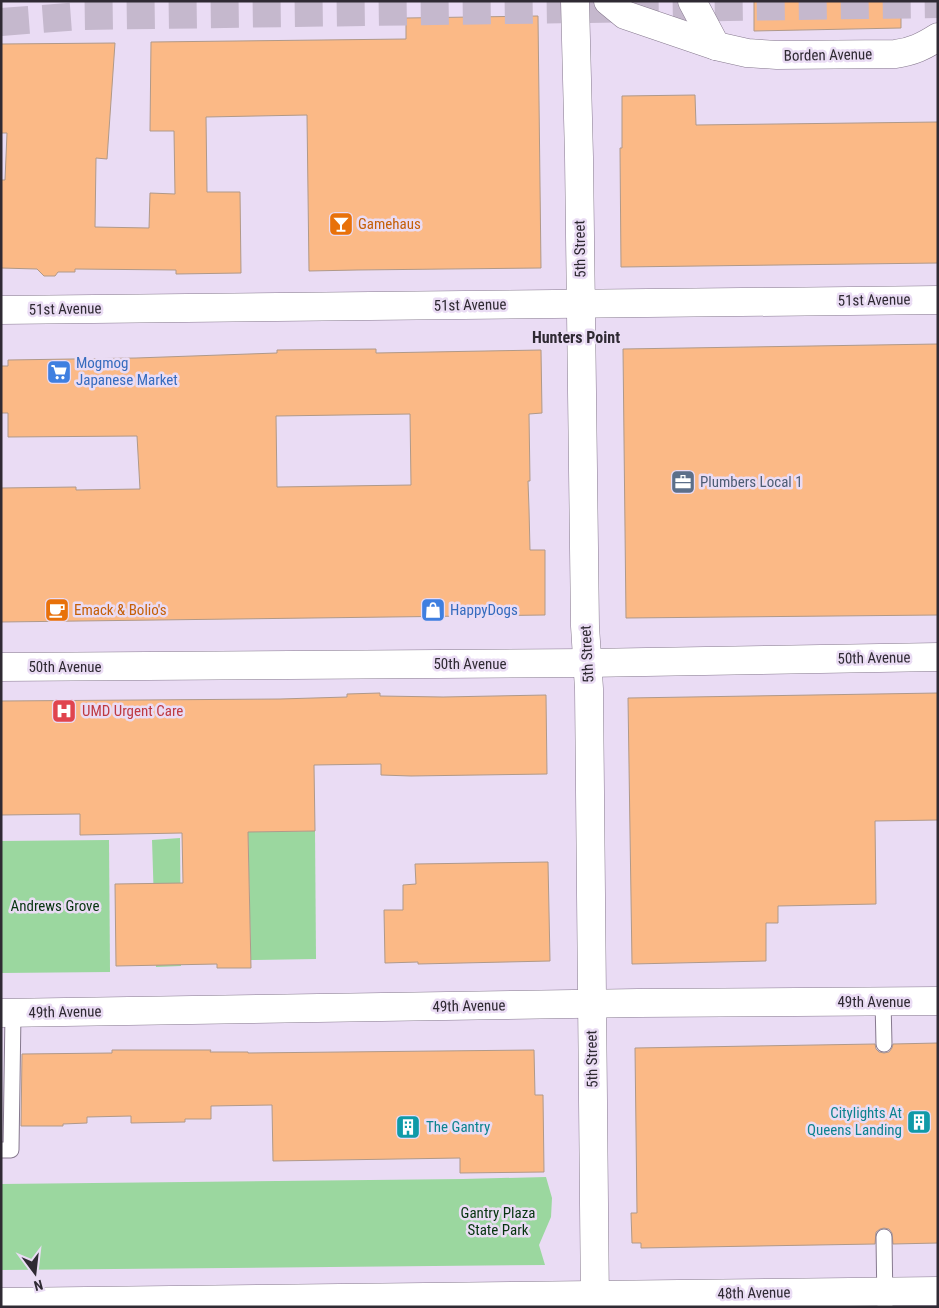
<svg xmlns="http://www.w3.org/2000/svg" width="939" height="1308" font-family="'Roboto Condensed',sans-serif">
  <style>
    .green { fill: #9bd79f }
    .building { fill: #fbb986; stroke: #b09989; fill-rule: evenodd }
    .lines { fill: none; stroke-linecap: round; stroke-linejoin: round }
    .motorway-tunnel { stroke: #c5b8cd; stroke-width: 28; stroke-dasharray: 28 14; stroke-linecap: butt }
    .service-casing { stroke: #86798e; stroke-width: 17 }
    .minor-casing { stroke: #86798e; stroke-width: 29 }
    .service { stroke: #fff; stroke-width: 15 }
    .minor { stroke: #fff; stroke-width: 28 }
    .labels { text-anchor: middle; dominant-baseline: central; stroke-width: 5; stroke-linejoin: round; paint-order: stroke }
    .street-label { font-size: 15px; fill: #2f2a33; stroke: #eadcf4 }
    .food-label { font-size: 15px; fill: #c56008; stroke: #eadcf4; text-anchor: start }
    .shop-label { font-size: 15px; fill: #366cbe; stroke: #eadcf4; text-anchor: start }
    .service-label { font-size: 15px; fill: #4e5e75; stroke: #eadcf4; text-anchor: start }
    .health-label { font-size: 15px; fill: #be3a42; stroke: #eadcf4; text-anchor: start }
    .park-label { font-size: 15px; fill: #06340f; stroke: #eadcf4 }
    .culture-label { font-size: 15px; fill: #0d838f; stroke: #eadcf4; text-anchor: end }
    .neighbourhood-label { font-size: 16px; font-weight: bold; fill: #2f2a33; stroke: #eadcf4 }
  </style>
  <rect width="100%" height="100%" fill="#eadcf4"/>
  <g class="green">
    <path d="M 315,831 L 316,959 L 251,960 L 248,832 Z"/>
    <path d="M 180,838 L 181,966 L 156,967 L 152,840 Z"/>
    <path d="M 109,840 L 110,972 L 1,973 L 1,841 Z"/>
    <path d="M 546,1177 L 552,1198 L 551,1217 L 539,1245 L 545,1265 L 1,1270 L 1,1184 L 463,1179 Z"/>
  </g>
  <g class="building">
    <path d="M 754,1 L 901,1 L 901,28 L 754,31 Z"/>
    <path d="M 538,16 L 541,268 L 357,270 L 309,271 L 307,115 L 206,117 L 207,192 L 240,192 L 241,273 L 176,274 L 176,270 L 75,269 L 75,272 L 58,272 L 55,276 L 44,276 L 37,269 L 1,268 L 1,180 L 5,180 L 7,133 L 1,133 L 1,44 L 115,43 L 107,159 L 96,158 L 95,227 L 149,228 L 150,193 L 175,194 L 174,131 L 150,131 L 151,42 L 406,39 L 406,18 Z"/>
    <path d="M 695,95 L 696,125 L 938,122 L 938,263 L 621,267 L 620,148 L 622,148 L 622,96 Z"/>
    <path d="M 938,344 L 938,615 L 626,618 L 623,349 Z"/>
    <path d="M 376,349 L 376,353 L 541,350 L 542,413 L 529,414 L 530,481 L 528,481 L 529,509 L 530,550 L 545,550 L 545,615 L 1,622 L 1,488 L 76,487 L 76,490 L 140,489 L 137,436 L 8,437 L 8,413 L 1,413 L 1,366 L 8,366 L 8,360 L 136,358 L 277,353 L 277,350 ZM 410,414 L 411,485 L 277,487 L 276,416 Z"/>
    <path d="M 380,693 L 380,696 L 443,697 L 546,695 L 547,774 L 411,776 L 381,775 L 381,764 L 314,765 L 315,831 L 248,832 L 251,968 L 217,968 L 217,964 L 116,966 L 115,884 L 183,883 L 182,833 L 80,835 L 80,814 L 1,815 L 1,701 L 280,699 L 347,697 L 347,694 Z"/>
    <path d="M 938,693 L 938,820 L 875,821 L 876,904 L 778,906 L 778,923 L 766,923 L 766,961 L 632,964 L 628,698 Z"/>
    <path d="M 548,862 L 550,961 L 418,964 L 418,962 L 385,963 L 384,910 L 403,910 L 403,885 L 416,884 L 415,864 Z"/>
    <path d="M 938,1043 L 938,1243 L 893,1244 L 892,1233 L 889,1229 L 884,1228 L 880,1229 L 876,1232 L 875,1244 L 641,1248 L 641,1243 L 632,1243 L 631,1213 L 637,1213 L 635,1048 L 875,1044 L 876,1049 L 879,1052 L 884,1053 L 889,1052 L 892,1048 L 893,1044 Z"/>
    <path d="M 112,1050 L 211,1050 L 210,1052 L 248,1052 L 248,1053 L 534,1050 L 535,1095 L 543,1095 L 544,1172 L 460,1173 L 460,1158 L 273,1161 L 272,1105 L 211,1106 L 211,1119 L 185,1119 L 185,1122 L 131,1123 L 131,1116 L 87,1117 L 87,1123 L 63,1124 L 63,1126 L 21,1126 L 22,1054 L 112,1053 Z"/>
  </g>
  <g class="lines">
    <path class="motorway-tunnel" d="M 1,22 L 81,16 L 938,4"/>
    <defs>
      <g id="service">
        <path d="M 883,1001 L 884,1044"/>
        <path d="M 1,1150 L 11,1150 L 13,1013"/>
        <path d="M 884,1237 L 885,1307"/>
      </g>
      <g id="minor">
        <path d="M 575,1 L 579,157 L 585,626 L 589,689 L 595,1307"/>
        <path d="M 608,1 L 625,15 L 716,46 L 747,53 L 777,55 L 895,54 C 912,52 924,46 938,37"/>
        <path d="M 692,1 L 716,46"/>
        <path d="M 1,310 L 938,300"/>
        <path d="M 1,667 L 587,663 L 938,657"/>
        <path d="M 1,1013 L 638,1003 L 938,1001"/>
        <path d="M 1,1302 L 938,1291"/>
      </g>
    </defs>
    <use href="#service" class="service-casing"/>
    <use href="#minor" class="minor-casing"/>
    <use href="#service" class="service"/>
    <use href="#minor" class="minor"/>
  </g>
  <defs>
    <symbol id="bar-square" viewBox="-11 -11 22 22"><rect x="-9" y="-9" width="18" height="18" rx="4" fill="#e8710a" stroke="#eadcf4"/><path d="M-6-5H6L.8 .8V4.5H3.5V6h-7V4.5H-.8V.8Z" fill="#fff"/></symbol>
    <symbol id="supermarket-square" viewBox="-11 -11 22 22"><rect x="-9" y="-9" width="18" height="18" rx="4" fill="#3f7fe0" stroke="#eadcf4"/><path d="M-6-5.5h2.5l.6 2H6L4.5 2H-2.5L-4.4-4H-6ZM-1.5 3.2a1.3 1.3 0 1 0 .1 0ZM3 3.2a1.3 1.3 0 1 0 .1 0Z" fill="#fff"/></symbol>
    <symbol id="office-square" viewBox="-11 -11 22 22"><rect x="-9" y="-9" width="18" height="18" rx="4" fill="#5c6f8a" stroke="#eadcf4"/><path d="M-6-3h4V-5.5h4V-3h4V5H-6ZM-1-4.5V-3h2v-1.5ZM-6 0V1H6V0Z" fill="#fff"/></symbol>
    <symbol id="cafe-square" viewBox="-11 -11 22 22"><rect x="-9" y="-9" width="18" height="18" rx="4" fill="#e8710a" stroke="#eadcf4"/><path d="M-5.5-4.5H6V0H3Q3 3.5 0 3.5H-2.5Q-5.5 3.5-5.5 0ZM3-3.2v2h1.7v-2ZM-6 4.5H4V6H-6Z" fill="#fff"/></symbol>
    <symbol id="shop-square" viewBox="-11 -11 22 22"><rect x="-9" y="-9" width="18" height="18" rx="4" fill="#3f7fe0" stroke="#eadcf4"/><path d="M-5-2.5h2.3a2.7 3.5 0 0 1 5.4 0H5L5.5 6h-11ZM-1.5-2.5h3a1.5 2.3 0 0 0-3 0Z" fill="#fff"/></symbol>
    <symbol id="hospital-square" viewBox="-11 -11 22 22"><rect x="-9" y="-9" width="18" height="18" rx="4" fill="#e0444e" stroke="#eadcf4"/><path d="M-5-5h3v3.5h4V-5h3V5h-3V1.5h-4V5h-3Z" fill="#fff"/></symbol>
    <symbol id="building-square" viewBox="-11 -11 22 22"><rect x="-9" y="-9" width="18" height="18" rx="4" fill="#0f9aa8" stroke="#eadcf4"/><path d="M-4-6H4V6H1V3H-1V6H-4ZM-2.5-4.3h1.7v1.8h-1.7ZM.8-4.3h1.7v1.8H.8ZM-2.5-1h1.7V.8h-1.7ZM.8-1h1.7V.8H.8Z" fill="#fff"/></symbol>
  </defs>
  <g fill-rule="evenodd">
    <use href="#bar-square" x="327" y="210" width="28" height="28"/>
    <use href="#supermarket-square" x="45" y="358" width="28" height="28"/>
    <use href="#office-square" x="669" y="468" width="28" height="28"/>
    <use href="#cafe-square" x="43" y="596" width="28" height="28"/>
    <use href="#shop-square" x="419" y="596" width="28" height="28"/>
    <use href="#hospital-square" x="50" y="697" width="28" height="28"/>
    <use href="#building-square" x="905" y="1108" width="28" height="28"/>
    <use href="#building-square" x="394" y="1113" width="28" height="28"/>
  </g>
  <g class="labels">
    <g class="street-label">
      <text transform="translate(828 55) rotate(-1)">Borden Avenue</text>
      <text transform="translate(580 249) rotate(-91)">5th Street</text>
      <text transform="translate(874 300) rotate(-1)">51st Avenue</text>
      <text transform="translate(470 305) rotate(-1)">51st Avenue</text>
      <text transform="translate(65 309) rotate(-1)">51st Avenue</text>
      <text transform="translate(587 654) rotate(-93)">5th Street</text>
      <text transform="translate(874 658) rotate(-1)">50th Avenue</text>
      <text x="470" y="664">50th Avenue</text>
      <text x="65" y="667">50th Avenue</text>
      <text x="874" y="1002">49th Avenue</text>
      <text transform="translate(469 1006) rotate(-1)">49th Avenue</text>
      <text transform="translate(65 1012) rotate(-1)">49th Avenue</text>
      <text transform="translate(592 1059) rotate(-91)">5th Street</text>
      <text transform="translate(754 1293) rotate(-1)">48th Avenue</text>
    </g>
    <g class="food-label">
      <text x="358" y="224">Gamehaus</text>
      <text x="74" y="610">Emack &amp; Bolio's</text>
    </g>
    <g class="shop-label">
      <text x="76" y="363">Mogmog<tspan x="76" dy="17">Japanese Market</tspan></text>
      <text x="450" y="610">HappyDogs</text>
    </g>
    <g class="service-label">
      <text x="700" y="482">Plumbers Local 1</text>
    </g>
    <g class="health-label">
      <text x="82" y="711">UMD Urgent Care</text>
    </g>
    <g class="park-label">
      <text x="55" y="906">Andrews Grove</text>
      <text x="498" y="1213">Gantry Plaza<tspan x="498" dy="17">State Park</tspan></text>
    </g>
    <g class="culture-label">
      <text x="902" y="1113">Citylights At<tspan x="902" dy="17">Queens Landing</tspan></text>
      <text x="426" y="1127" text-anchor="start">The Gantry</text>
    </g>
    <g class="neighbourhood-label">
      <text x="576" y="337">Hunters Point</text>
    </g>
  </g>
  <rect width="939" height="1308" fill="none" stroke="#2f2a33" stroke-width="5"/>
  <g transform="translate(35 1273) rotate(165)" stroke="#eadcf4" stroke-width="4" paint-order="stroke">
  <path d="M0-4L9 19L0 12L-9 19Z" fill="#2f2a33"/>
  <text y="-8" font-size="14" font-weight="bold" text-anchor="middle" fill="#2f2a33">N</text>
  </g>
</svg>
